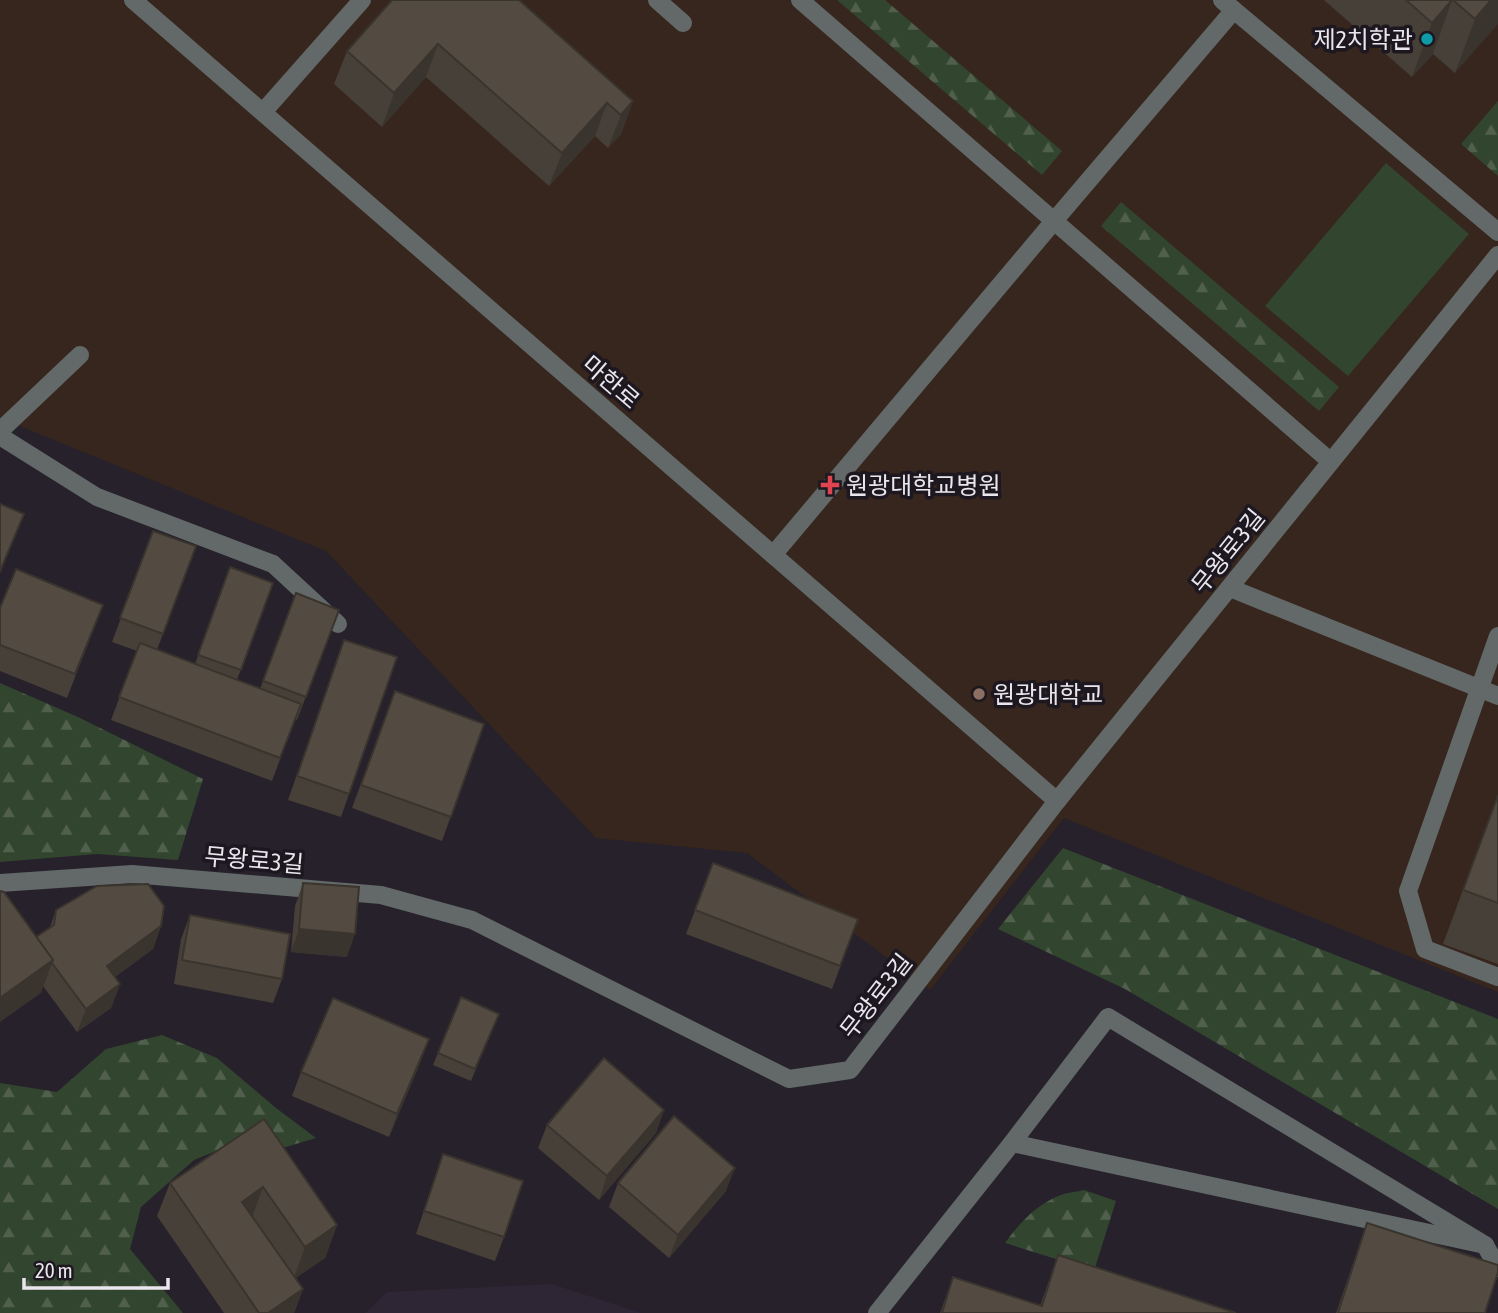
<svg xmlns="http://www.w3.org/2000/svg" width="1498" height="1313" font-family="'Asap Condensed','Noto Sans KR',sans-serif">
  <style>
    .built { fill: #2f2635 }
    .medical { fill: #37261d }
    .forest { fill: url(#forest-firs) }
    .green { fill: #32452f }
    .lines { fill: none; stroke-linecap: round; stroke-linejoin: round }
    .service { stroke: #626968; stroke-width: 18 }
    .minor { stroke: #626968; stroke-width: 18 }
    .wall { fill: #474038 }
    .shaded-wall { fill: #3a342e }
    .building { fill: #534b41; stroke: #3a342e; stroke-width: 2 }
    .culture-dot { fill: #0f9aa8; stroke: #1d1720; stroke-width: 2.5 }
    .health-dot { fill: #e0444e; stroke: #1d1720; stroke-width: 2.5 }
    .education-dot { fill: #8d6e63; stroke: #1d1720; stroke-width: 2.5 }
    .labels { text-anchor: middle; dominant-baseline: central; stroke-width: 7; stroke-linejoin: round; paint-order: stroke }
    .poi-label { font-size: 24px; fill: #eae6ed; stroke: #1d1720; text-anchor: start }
    .street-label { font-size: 24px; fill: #eae6ed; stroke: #1d1720 }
  </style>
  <defs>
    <pattern id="forest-firs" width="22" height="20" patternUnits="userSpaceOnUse" patternTransform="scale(1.75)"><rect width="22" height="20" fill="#32452f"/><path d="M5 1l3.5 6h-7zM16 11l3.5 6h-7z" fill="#50604d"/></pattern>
  </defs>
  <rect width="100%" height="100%" fill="#26212a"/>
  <path class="built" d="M 552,1284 L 641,1313 L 365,1313 L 387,1292 Z"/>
  <path class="medical" d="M 0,0 L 1498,0 L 1498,992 L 1064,818 L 930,990 L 747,853 L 596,838 L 326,551 L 0,418 Z"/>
  <g class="forest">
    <path d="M 837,0 L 885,0 L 1062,151 L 1042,175 Z"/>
    <path d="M 1498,101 L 1498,176 L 1461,144 Z"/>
    <path d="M 1121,202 L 1339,387 L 1319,411 L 1101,226 Z"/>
    <path d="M 0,683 L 78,717 L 203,779 L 178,860 L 97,854 L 0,862 Z"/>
    <path d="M 1063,848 L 1498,1019 L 1498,1209 L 1125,989 L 998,929 Z"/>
    <path d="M 162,1035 L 217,1058 L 276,1108 L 316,1138 L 279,1149 L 250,1137 L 194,1160 L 141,1207 L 130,1249 L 183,1313 L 0,1313 L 0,1083 L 57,1092 L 106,1049 Z"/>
    <path d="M 1084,1190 L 1116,1201 L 1094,1271 L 1005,1243 C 1019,1224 1034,1207 1056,1197 C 1064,1193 1075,1192 1084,1190 Z"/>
  </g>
  <path class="green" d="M 1386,163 L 1469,234 L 1348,376 L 1265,306 Z"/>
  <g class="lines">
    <g class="service">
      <path d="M 657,0 L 683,23"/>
      <path d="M 800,0 L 1330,461"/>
      <path d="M 1222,0 L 1498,232"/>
      <path d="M 263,112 L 362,0"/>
      <path d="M 0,431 L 80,355"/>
      <path d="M 0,436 L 97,497 L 273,564 L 338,624"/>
      <path d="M 773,555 L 1054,221 L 1234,10"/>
      <path d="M 1230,588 L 1498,696"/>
      <path d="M 1498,636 L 1408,891 L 1425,949 L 1498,977"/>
      <path d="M 0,883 L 132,874 L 381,895 L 472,920 L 789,1079 L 850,1070 L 1057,801"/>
      <path d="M 1012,1143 L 1485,1245 L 1498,1268"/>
      <path d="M 877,1313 L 1012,1143 L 1108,1017 L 1485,1245"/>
    </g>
    <path class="minor" d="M 133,0 L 1057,801 L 1498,255"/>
  </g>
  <g class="wall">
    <path d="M 392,0 L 633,101 L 621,134 L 608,148 L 595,136 L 549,186 L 426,77 L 382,127 L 334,84 L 347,51 Z"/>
    <path d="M 1324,0 L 1498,0 L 1455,73 L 1433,54 L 1412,77 Z"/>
    <path d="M 153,531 L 196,546 L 157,650 L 195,664 L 230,567 L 273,583 L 237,680 L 260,689 L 296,593 L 339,610 L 297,720 L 295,719 L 272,781 L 111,720 L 137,651 L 112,642 Z"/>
    <path d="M 103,605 L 67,698 L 0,671 L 0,608 Z"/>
    <path d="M 344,640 L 397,657 L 341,817 L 288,800 Z"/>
    <path d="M 395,691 L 484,724 L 442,841 L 352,808 Z"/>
    <path d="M 1498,795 L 1498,964 L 1443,944 Z"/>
    <path d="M 713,863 L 858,919 L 832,989 L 686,934 Z"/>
    <path d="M 303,883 L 347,957 L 291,952 L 295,906 Z"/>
    <path d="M 56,910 L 161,926 L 153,949 L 115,977 L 120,984 L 111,1008 L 77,1032 L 43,986 L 41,993 L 50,927 Z"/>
    <path d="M 190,915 L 282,979 L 273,1003 L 174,984 L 181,939 Z"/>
    <path d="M 494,1026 L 471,1081 L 433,1065 L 438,1053 Z"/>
    <path d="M 420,1063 L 389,1137 L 292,1096 L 301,1072 Z"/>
    <path d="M 664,1110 L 656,1133 L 599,1200 L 538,1148 L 547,1125 Z"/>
    <path d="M 264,1119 L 337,1225 L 325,1258 L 295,1278 L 303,1289 L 294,1313 L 224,1313 L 157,1216 L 170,1183 Z"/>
    <path d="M 443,1154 L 504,1237 L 495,1261 L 416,1234 Z"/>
    <path d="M 618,1183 L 726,1191 L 669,1258 L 609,1207 Z"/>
    <path d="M 1367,1223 L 1485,1313 L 1336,1313 Z"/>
    <path d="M 1058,1255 L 1236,1313 L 940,1313 L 953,1277 L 1040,1306 Z"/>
  </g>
  <g class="shaded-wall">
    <path d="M 1452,0 L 1433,54 L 1412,77 L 1432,23 Z"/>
    <path d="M 1491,0 L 1498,0 L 1498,24 L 1455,73 L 1475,19 Z"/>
    <path d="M 438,44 L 426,77 L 382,127 L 394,93 Z"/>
    <path d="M 633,101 L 621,134 L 608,148 L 621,115 Z"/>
    <path d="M 607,103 L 595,136 L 549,186 L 562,153 Z"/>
    <path d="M 24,514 L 15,537 L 0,574 L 0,571 Z"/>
    <path d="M 161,926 L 153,949 L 98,989 L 107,966 Z"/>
    <path d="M 299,929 L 355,934 L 347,957 L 291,952 Z"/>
    <path d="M 53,960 L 41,993 L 0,1022 L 0,998 Z"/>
    <path d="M 120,984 L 111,1008 L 77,1032 L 86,1009 Z"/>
    <path d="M 429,1039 L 420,1063 L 389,1137 L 397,1114 Z"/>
    <path d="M 664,1110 L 656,1133 L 599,1200 L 607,1176 Z"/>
    <path d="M 735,1168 L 726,1191 L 669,1258 L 678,1235 Z"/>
    <path d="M 263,1187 L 251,1220 L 242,1202 Z"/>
    <path d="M 337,1225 L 325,1258 L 293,1280 L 305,1247 Z"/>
    <path d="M 303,1289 L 294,1313 L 268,1313 Z"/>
  </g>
  <g class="building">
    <path d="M 392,0 L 519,0 L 633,101 L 621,115 L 607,103 L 562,153 L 438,44 L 394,93 L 347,51 Z"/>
    <path d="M 1406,0 L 1452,0 L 1432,23 Z"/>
    <path d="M 1453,0 L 1491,0 L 1475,19 Z"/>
    <path d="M 0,504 L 24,514 L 0,571 Z"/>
    <path d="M 153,531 L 196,546 L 163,634 L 120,618 Z"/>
    <path d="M 230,567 L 273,583 L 241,670 L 198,655 Z"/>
    <path d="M 16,569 L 103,605 L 75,674 L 0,645 L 0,608 Z"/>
    <path d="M 296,593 L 339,610 L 306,697 L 263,681 Z"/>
    <path d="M 344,640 L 397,657 L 349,794 L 297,776 Z"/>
    <path d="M 140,643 L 301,704 L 280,758 L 119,697 Z"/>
    <path d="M 395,691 L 484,724 L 451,817 L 361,785 Z"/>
    <path d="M 1498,795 L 1498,903 L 1463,890 Z"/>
    <path d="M 713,863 L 858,919 L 840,966 L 695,910 Z"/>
    <path d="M 303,883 L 359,887 L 355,934 L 299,929 Z"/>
    <path d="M 148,884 L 164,906 L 161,926 L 107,966 L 120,984 L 86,1009 L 52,963 L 53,960 L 36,937 L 54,925 L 56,910 L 97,886 Z"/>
    <path d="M 0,891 L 4,892 L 53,960 L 0,998 Z"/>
    <path d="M 190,915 L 290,934 L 282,979 L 182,960 Z"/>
    <path d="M 461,997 L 499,1014 L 475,1069 L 438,1053 Z"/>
    <path d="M 333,998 L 429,1039 L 397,1114 L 301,1072 Z"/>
    <path d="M 604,1058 L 664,1110 L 607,1176 L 547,1125 Z"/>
    <path d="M 674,1116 L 735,1168 L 678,1235 L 618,1183 Z"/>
    <path d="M 264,1119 L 337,1225 L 305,1247 L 263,1187 L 242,1202 L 303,1289 L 268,1313 L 259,1313 L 170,1183 Z"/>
    <path d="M 443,1154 L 523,1181 L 504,1237 L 424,1211 Z"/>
    <path d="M 1367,1223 L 1498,1265 L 1498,1272 L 1485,1313 L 1338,1313 Z"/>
    <path d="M 1058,1255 L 1236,1313 L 942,1313 L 953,1277 L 1042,1306 Z"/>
  </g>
  <circle class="culture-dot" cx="1427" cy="39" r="7"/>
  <path class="health-dot" d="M826.5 474.5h7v7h7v7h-7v7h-7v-7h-7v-7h7z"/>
  <circle class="education-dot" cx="979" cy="694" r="7"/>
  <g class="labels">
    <g class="poi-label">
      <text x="1413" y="39" text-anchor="end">제2치학관</text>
      <text x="846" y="485">원광대학교병원</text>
      <text x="993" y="694">원광대학교</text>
    </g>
    <g class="street-label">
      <text transform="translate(611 382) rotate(41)">마한로</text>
      <text transform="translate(1228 551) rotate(-51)">무왕로3길</text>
      <text transform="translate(254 860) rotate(5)">무왕로3길</text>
      <text transform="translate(876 996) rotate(-52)">무왕로3길</text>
    </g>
  </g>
  <path d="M24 1278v10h144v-10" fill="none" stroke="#eae6ed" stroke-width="3.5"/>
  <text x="35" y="1278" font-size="21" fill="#eae6ed" stroke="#1d1720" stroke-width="5" paint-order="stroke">20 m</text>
</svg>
